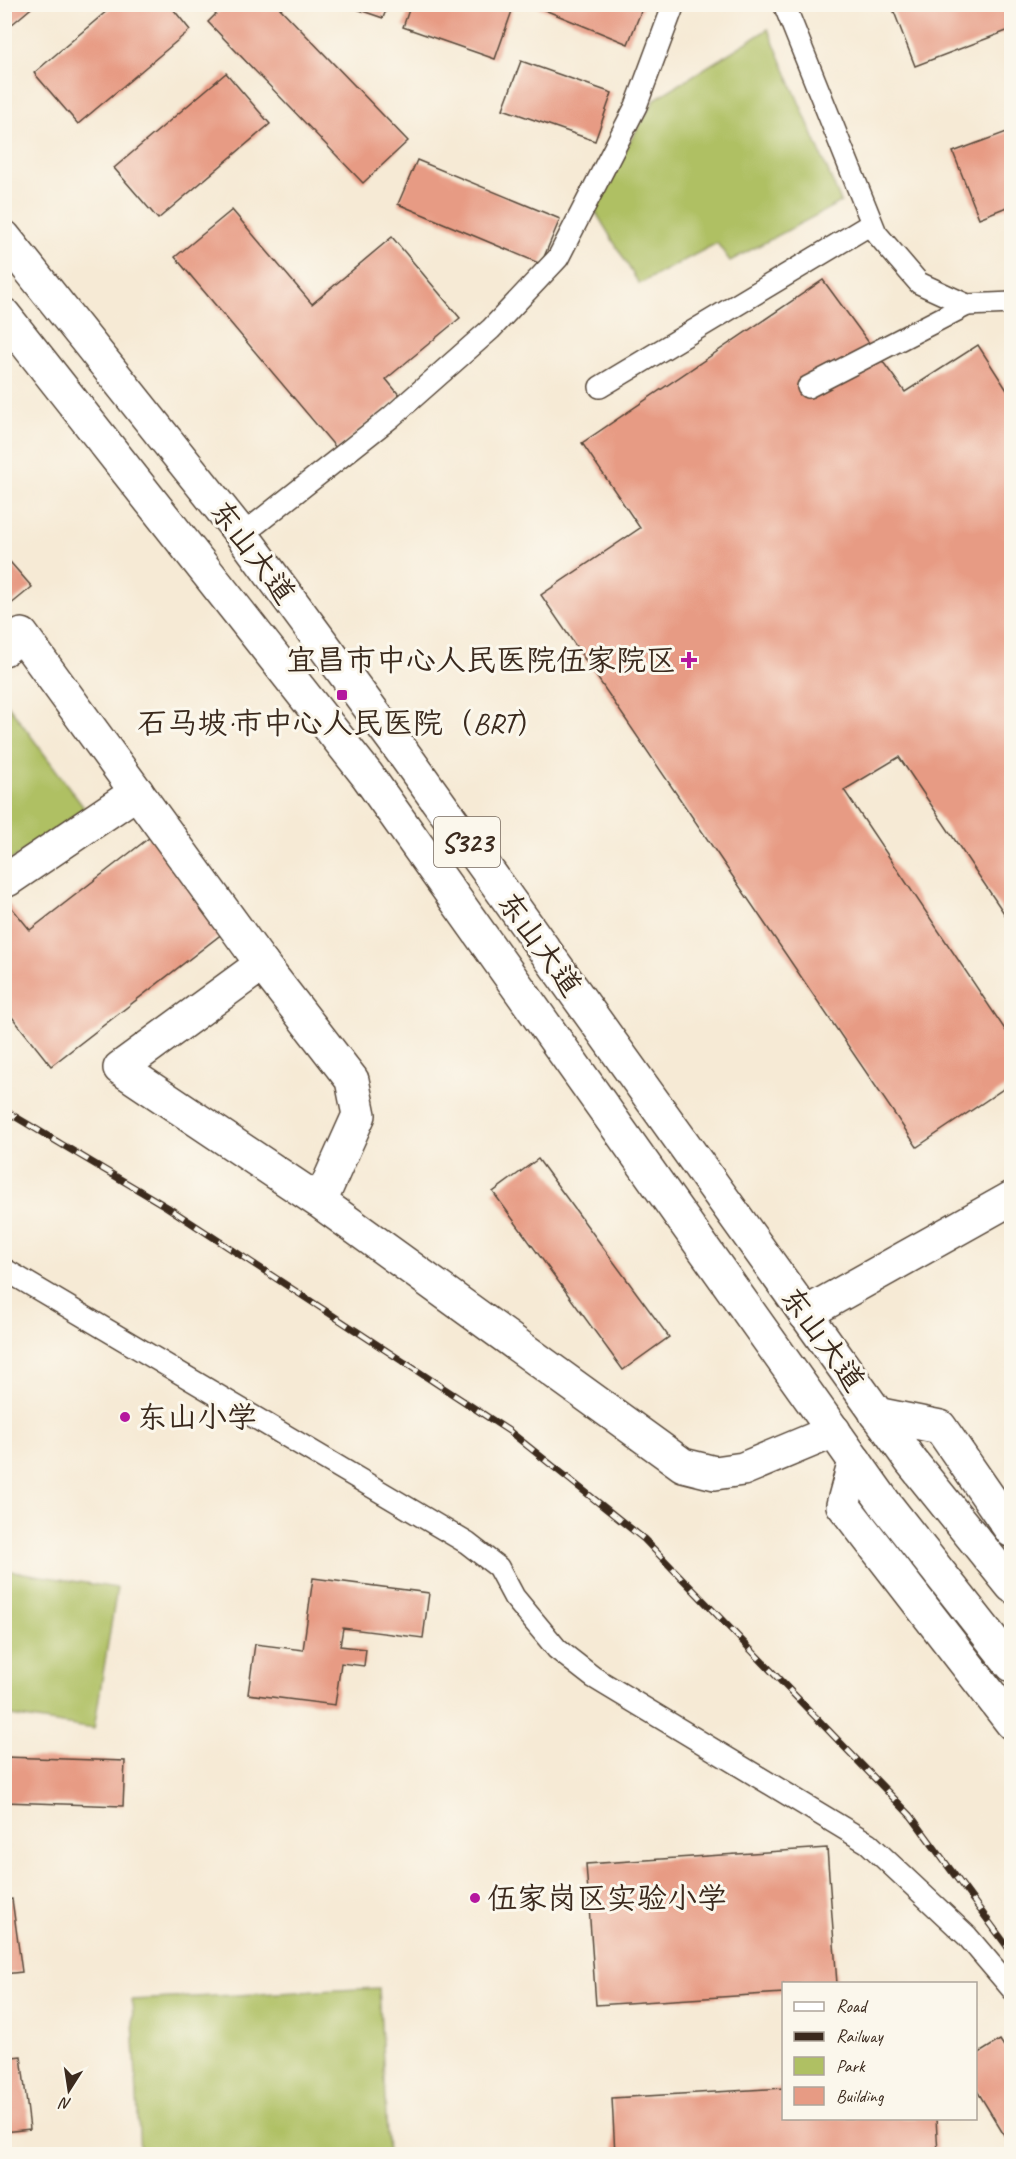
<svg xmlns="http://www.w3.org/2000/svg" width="1016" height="2159" font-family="Caveat,'LXGW WenKai TC',sans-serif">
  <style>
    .green { fill: #afc063; stroke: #757540; stroke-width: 1.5 }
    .building { fill: #e79b84 }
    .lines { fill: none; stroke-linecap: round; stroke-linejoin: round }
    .lane-casing { stroke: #574739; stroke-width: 24 }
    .street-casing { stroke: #574739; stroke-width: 36 }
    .primary-casing { stroke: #574739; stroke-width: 36 }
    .lane { stroke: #fff; stroke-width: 21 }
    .street { stroke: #fff; stroke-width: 33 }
    .primary { stroke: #fff; stroke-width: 33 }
    .rail-casing { stroke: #3b2a1e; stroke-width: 7 }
    .rail { stroke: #fbf7ec; stroke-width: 4.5; stroke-dasharray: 14; stroke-linecap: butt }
    .poi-dot { fill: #b5179e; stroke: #fbf7ec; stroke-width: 2 }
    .labels { text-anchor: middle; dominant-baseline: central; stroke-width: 6; stroke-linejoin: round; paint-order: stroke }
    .shield { fill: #fbf7ec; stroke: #75685c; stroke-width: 1.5 }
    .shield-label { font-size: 28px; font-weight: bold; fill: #3b2a1e }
    .street-label { font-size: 30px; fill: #3b2a1e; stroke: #fbf7ec }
    .poi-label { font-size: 30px; fill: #3b2a1e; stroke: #fbf7ec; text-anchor: start }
  </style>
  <rect width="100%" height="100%" fill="#fbf7ec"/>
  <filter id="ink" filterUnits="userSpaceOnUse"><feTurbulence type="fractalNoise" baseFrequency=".0167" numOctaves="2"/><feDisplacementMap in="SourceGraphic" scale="12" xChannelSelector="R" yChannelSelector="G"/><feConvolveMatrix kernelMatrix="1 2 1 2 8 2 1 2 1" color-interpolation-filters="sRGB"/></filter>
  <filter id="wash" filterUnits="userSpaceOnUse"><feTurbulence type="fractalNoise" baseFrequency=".008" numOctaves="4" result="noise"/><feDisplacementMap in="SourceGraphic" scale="24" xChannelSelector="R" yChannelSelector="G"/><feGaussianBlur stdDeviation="1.35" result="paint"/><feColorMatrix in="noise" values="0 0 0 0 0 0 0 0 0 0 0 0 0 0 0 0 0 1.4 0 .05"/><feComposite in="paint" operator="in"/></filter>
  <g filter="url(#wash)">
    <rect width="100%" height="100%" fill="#f6ead5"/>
    <g class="green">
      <path d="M 768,29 L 841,202 L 730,261 L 717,243 L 639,284 L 592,206 L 655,99 Z"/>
      <path d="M 5,701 L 85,809 L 5,864 Z"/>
      <path d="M 5,1570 L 117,1588 L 94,1729 L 5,1715 Z"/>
      <path d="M 379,1988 L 388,2154 L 140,2154 L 132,2000 Z"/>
    </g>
    <g id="blocks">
      <g class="building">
        <path d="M 4,4 L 36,4 L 4,31 Z"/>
        <path d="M 115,4 L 169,4 L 190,30 L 78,124 L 34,73 Z"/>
        <path d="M 226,4 L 276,4 L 408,141 L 363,183 L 208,22 Z"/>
        <path d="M 411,4 L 493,4 L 512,11 L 495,59 L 403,27 Z"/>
        <path d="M 530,4 L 644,4 L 628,44 Z"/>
        <path d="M 891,4 L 1012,4 L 1012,29 L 915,66 Z"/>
        <path d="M 345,5 L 388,5 L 383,18 Z"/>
        <path d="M 521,61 L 612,93 L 595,141 L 503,109 Z"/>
        <path d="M 226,73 L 270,124 L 158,219 L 114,168 Z"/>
        <path d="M 1012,130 L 1012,205 L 979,218 L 953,152 Z"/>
        <path d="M 417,160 L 560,219 L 541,264 L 398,204 Z"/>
        <path d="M 232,210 L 312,304 L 392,237 L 460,318 L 386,379 L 400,396 L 337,449 L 175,257 Z"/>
        <path d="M 823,280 L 905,392 L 978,345 L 1012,398 L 1012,925 L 899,757 L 844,790 L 1012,1040 L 1012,1083 L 917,1147 L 541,595 L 640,528 L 582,443 Z"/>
        <path d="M 4,555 L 32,587 L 4,610 Z"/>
        <path d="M 158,831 L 232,926 L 51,1066 L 4,1007 L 4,898 L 30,930 Z"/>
        <path d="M 538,1159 L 669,1337 L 623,1370 L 493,1192 Z"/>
        <path d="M 313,1578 L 429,1593 L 423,1638 L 343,1628 L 340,1646 L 366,1649 L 364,1666 L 341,1663 L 335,1705 L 248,1694 L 255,1644 L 303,1650 Z"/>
        <path d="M 4,1757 L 125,1761 L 123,1806 L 4,1802 Z"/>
        <path d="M 827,1848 L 837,1984 L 784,1984 L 784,1993 L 596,2005 L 586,1864 Z"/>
        <path d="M 12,1899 L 22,1972 L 4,1974 L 4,1900 Z"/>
        <path d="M 1000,2040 L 1012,2059 L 1012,2148 L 976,2089 L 976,2055 Z"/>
        <path d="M 21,2056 L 30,2129 L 4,2132 L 4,2058 Z"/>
        <path d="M 784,2088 L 784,2118 L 936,2118 L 938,2154 L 615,2154 L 612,2098 Z"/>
      </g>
    </g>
  </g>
  <g filter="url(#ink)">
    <use href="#blocks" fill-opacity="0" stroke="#574739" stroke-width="1.5"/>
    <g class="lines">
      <defs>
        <g id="lane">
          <path d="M 784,4 L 876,233 L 919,283 L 967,305 L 1012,303"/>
          <path d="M 600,387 L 871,224"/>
          <path d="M 808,387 L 967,305"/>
          <path d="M 242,535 L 390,418 L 491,329 L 558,258 L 636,106 L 674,4"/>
          <path d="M 4,1269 L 467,1543 L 498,1567 L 514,1597 L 557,1649 L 593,1677 L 868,1843 L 967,1936 L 1012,1989"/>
        </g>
        <g id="street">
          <path d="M 4,649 L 22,635 L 262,964"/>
          <path d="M 4,877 L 7,880 L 137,792"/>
          <path d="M 320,1202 L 359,1115 L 352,1080 L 262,964 L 120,1068 L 320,1202 L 683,1465 L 715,1473 L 743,1469 L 834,1431"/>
          <path d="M 805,1314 L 1012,1198"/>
        </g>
        <g id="primary">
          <path d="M 4,237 L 242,535 L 401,750 L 911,1461 L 1012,1586"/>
          <path d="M 4,315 L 367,775 L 886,1505 L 1012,1665"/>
          <path d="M 876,1414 L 940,1427 L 1012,1531"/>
          <path d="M 855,1461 L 843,1505 L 1012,1723"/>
        </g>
      </defs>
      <use href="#lane" class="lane-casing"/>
      <use href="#street" class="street-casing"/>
      <use href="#primary" class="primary-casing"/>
      <use href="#lane" class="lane"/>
      <use href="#street" class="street"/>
      <use href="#primary" class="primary"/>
      <defs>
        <path id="rail" d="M 4,1110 L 167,1207 L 509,1431 L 644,1539 L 911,1816 L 1012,1953"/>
      </defs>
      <use href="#rail" class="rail-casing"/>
      <use href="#rail" class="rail"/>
    </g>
  </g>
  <g class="poi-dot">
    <path d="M686 651h6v6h6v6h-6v6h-6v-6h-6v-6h6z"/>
    <rect x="336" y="689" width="12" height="12" rx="3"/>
    <circle cx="125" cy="1417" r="6"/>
    <circle cx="475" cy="1898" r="6"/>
  </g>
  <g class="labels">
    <rect class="shield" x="434" y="817" width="66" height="50" rx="4.5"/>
    <g class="shield-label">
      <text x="467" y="842">S323</text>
    </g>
    <g class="street-label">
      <text transform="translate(253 552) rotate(53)">东山大道</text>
      <text transform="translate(540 944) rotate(54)">东山大道</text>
      <text transform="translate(823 1339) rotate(54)">东山大道</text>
    </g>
    <g class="poi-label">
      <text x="676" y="660" text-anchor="end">宜昌市中心人民医院伍家院区</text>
      <text x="342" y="723" text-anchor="middle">石马坡·市中心人民医院（BRT）</text>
      <text x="137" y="1417">东山小学</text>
      <text x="487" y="1898">伍家岗区实验小学</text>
    </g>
  </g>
  <rect width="1016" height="2159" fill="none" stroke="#fbf7ec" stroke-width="24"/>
  <rect x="782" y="1982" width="195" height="138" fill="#fbf7ec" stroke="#aea59a" stroke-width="1.5"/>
  <rect x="794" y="2002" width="30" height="9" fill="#ffffff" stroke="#aea59a" stroke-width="1.5"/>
  <text x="836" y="2012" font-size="18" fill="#3b2a1e">Road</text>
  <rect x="794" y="2032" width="30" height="9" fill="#3b2a1e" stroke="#aea59a" stroke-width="1.5"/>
  <text x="836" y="2042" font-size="18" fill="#3b2a1e">Railway</text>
  <rect x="794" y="2057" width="30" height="18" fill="#afc063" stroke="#aea59a" stroke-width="1.5"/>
  <text x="836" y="2072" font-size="18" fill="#3b2a1e">Park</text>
  <rect x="794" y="2087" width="30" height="18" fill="#e79b84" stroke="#aea59a" stroke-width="1.5"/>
  <text x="836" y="2102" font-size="18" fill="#3b2a1e">Building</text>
  <g transform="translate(69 2090) rotate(192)" stroke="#fbf7ec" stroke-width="4.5" paint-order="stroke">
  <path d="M0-4.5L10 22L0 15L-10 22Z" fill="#3b2a1e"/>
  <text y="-9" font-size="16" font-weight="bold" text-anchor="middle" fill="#3b2a1e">N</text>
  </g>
</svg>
